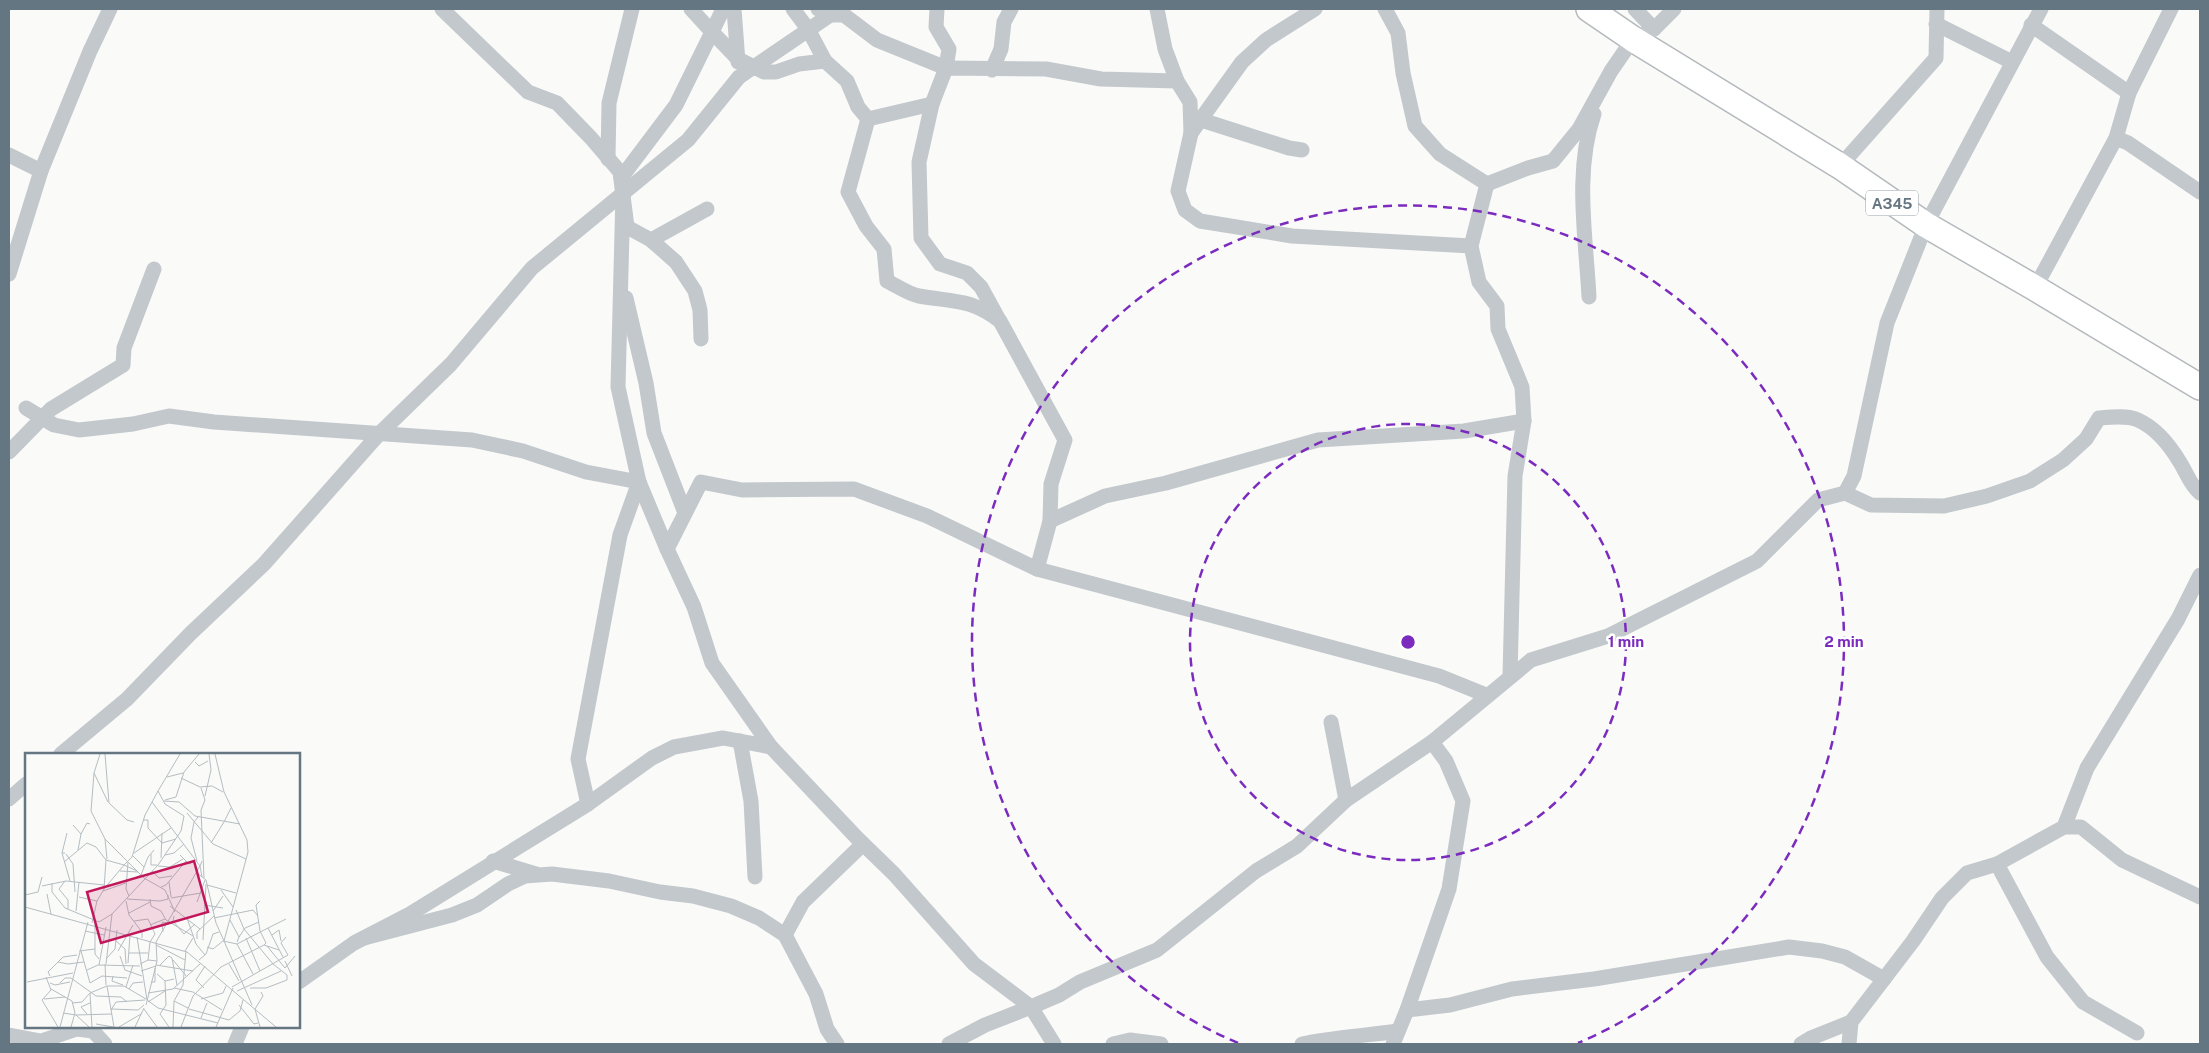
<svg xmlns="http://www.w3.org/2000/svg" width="2209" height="1053" font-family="'Public Sans',sans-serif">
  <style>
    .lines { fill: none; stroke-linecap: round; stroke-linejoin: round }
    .trunk-casing { stroke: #b4b9bd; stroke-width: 28 }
    .minor { stroke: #c3c8cc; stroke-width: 15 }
    .trunk { stroke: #fff; stroke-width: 25 }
    .ring { fill: none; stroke: #7b2cbf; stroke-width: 2.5; stroke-dasharray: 9 6 }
    .labels { text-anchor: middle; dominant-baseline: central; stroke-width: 5; stroke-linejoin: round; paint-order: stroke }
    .shield { fill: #fff; stroke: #939fa8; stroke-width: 1 }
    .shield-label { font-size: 15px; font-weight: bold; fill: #657683 }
    .inset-road { fill: none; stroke: #b5bdc2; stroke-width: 1 }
    .view { fill: #c2185b; fill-opacity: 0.15; stroke: #c2185b; stroke-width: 2.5 }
    .inset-edge { fill: none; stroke: #657683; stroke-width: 2.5 }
    .centre { fill: #7b2cbf; stroke: #fff; stroke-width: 2.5 }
    .ring-label { font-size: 15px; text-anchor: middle; font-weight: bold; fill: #7b2cbf; stroke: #fff; stroke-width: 5; stroke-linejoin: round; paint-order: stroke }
  </style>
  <rect width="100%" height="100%" fill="#fafaf8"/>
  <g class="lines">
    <defs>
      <path id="trunk" d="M 1589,9 L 1633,39 L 1840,166 L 1926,225 L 2035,288 L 2200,387"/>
    </defs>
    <use href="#trunk" class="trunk-casing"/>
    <g class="minor">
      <path d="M 442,9 L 528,92 L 557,103 L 591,138 L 620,172 L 627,227 L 651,240 L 676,262 L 695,291 L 700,310 L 701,339"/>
      <path d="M 723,9 L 712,32 L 738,59 L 764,72 L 776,72 L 799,64 L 825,61"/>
      <path d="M 734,9 L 738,62"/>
      <path d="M 793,9 L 808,29 L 825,61 L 847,81 L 858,107 L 868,119"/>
      <path d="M 818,9 L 829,15 L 844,15 L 877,40 L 946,68 L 949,49 L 936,27 L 937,9"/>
      <path d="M 1157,9 L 1165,49 L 1177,81 L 1190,102 L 1191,133 L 1178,191 L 1185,210 L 1200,221 L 1292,236 L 1471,246"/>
      <path d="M 1385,9 L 1398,33 L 1403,73 L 1415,126 L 1440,154 L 1487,184"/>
      <path d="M 1635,9 L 1654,29"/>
      <path d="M 1936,24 L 2012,62"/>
      <path d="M 2031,25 L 2129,93"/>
      <path d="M 992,70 L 1001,49 L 1004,22 L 1011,9"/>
      <path d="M 932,104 L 919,162 L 921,238 L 940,264 L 967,273 L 981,287 L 998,318"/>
      <path d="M 1192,117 L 1289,148 L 1302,150"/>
      <path d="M 868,119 L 848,192 L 866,226 L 884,249 L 887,281 C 897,286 908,294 919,296 C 953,302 970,298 1000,321 L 1065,440 L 1051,484 L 1050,521 L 1037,569"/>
      <path d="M 868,119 L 932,104 L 946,68 L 1046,69 L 1101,79 L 1177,81"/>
      <path d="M 1191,133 L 1242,62 L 1266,40 L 1315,9"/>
      <path d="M 2116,138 L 2128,143 L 2200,192"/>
      <path d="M 9,155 L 41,171"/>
      <path d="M 608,159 L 609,103 L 632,9"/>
      <path d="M 1840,166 L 1936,58 L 1937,9"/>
      <path d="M 621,178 L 676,105 L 712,32 L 691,9"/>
      <path d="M 1487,184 L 1471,246 L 1479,282 L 1497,306 L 1498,329 L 1522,387 L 1524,421 L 1515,476 L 1510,676"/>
      <path d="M 1487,184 L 1528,168 L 1553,161 L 1579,129 L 1611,71 L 1633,39 L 1654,29 L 1674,9"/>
      <path d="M 623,194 L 618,387 L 639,482 L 667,549 L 694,607 L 712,663 L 771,747 L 858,839 L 894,874 L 974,964 L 1031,1007 L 1054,1044"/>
      <path d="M 651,240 L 707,209"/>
      <path d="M 9,274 L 41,171 L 90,51 L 110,9"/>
      <path d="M 2035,288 L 2116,138 L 2129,93 L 2171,9"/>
      <path d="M 1589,297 C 1586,237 1574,172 1594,114"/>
      <path d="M 626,298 L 646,383 L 654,433 L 685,513"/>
      <path d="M 26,408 L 54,425 L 79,430 L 133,424 L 169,416 L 214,422 L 472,440 L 523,451 L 586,472 L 639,482"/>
      <path d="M 9,452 L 51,409 L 123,365 L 124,348 L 154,269"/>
      <path d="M 1845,493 L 1871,505 L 1944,506 L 1987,496 L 2030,481 L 2063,460 L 2086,439 L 2099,418 C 2111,417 2127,415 2138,420 C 2156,428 2171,447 2181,464 C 2187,474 2191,486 2200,493"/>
      <path d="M 1050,521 L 1105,496 L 1166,483 L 1318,440 L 1464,431 L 1524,421"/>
      <path d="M 667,549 L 701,482 L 742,490 L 854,489 L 927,516 L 1037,569 L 1439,676 L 1486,695"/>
      <path d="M 1331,722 L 1346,800"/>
      <path d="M 740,741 L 751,801 L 755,877"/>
      <path d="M 61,754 L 127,699 L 191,633 L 264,564 L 379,434 L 451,364 L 532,268 L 688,140 L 739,77 L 839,9"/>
      <path d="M 9,799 L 26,784"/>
      <path d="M 588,804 L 578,759 L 620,535 L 639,482"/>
      <path d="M 2064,827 L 2087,768 L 2178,619 L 2200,575"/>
      <path d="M 493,861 L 536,874"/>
      <path d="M 1997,864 L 2047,957 L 2083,1002 L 2137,1033"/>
      <path d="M 785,935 L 803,902 L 863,844"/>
      <path d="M 364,938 L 452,915 L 477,905 L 508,884 L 525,876 L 552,874 L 609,881 L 660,892 L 693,896 L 731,906 L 759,918 L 785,935 L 816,994 L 827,1029 L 837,1044"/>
      <path d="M 299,982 L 354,943 L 410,914 L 588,804 L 652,758 L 674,747 L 723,738 L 771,747"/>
      <path d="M 1407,1010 L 1450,1005 L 1512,989 L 1594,979 L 1789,947 L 1822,951 L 1845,957 L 1884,979"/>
      <path d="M 9,1035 L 41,1041 L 77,1029 L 93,1031 L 105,1044"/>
      <path d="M 235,1044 L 242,1027"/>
      <path d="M 949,1044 L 985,1025 L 1031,1007 L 1059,995 L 1080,982 L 1157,950 L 1256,871 L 1297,846 L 1346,800 L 1432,742 L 1531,660 L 1608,636 L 1757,561 L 1818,500 L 1845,493 L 1854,476 L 1887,323 L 1926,225 L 2041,9"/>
      <path d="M 1113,1044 L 1130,1040 L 1161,1044"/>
      <path d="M 1302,1044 C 1333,1037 1365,1036 1398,1031"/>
      <path d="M 1393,1044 L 1407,1010 L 1449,889 L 1463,801 L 1446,761 L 1432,742"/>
      <path d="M 1801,1044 L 1811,1038 L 1851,1022"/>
      <path d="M 1849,1044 L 1851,1022 L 1913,941 L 1942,898 L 1967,873 L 1997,864 L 2064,827 L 2081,827 L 2122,860 L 2200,897"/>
    </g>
    <use href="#trunk" class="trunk"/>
  </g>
  <g class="ring">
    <circle cx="1408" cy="642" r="218"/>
    <path d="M1238 1043A436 436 0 1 1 1578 1043"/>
  </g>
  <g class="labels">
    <rect class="shield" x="1866" y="190.5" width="52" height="25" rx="4"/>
    <g class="shield-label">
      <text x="1892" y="203">A345</text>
    </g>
  </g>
  <g transform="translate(25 753)">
    <rect width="275" height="275" fill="#fafaf8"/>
    <path class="inset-road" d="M 75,1 L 69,20 L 83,49M 80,1 L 84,50 L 102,67 L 109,69M 190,1 L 199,39 L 222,87 L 223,99 L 199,188 L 227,252M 170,9 L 174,13 L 183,8M 69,20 L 66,58 L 80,86 L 82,106M 142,24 L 158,20M 156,25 L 175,34 L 187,33 L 198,39M 176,35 L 180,47 L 176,57 L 179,125M 180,43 L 186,17 L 184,1M 140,47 L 151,44 L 159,19 L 174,1M 139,48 L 154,49 L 170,63 L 215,71M 162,60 L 188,91 L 221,106M 118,67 L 123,67 L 123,75 L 137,90 L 151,86M 199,69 L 206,55M 48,72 L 56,81 L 62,70 L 65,71M 80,86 L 119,125 L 140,137 L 150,159M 186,90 L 199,69M 53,97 L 56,81M 37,100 L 42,80M 40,100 L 37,100 L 45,128M 109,100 L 146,75M 41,101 L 48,111 L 50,139M 126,101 L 126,112 L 132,112M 140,102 L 149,100 L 159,91M 155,102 L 164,111 L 170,108M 108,103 L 119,114M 136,105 L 137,80M 81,107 L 99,112 L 107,104 L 120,62 L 133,38M 172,108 L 166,85 L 169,69 L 173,64M 177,108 L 175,113 L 177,124M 39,109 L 62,90 L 71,94 L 81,107 L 79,136 L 72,148 L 67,170M 103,109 L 101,136 L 104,143M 133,113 L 145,114 L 158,106M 95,118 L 113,119M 127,118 L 134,125 L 147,123M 172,120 L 181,127 L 191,170 L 199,188M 116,122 L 123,104 L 129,97M 40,128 L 34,136 L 43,147 L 43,156M 101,129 L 116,122M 144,129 L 146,144M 27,130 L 27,139 L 40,155 L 74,169 L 87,161M 182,132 L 211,140M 17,133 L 41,128 L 79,132M 136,134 L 141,132 L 161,108M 79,136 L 99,112 L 112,118M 196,137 L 208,154M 78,138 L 101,130M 22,141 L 26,161M 0,142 L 13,139 L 17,124M 54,144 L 72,148M 146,145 L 176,140M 102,146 L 135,148 L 143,146 L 143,142M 125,146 L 126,153 L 136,158 L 141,167 L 168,183M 101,148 L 104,162 L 117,179 L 117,185M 235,148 L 231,152 L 235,178 L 241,190 L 239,192M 172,149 L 180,127M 179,152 L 198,155M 145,153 L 175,176M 0,154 L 162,199 L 251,274M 211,157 L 219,176 L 248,211 L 262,222 L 262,227 L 241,235 L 225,235M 51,158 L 54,129M 188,158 L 198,143M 104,160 L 125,149M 149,163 L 148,168 L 159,181 L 170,171M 162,165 L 171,191 L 180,202M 189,165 L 228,157 L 233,163M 205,167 L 214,184 L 212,189M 109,168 L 123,166 L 130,181 L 125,189 L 123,207M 70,171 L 70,201 L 74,206M 125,172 L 140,166M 243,175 L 261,166M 60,178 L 79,182M 138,179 L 137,169 L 143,170M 247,182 L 254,177 L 256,188M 112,184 L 122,247 L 133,255 L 193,270M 214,184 L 220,175 L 234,169M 221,185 L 235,218M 172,186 L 172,179 L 189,163M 90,187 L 100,196 L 101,211M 178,187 L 181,131M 212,191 L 243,175 L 258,204M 131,192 L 160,207M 242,193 L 260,215M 182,194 L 188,196 L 198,188 L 212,191 L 228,221M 54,198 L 70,196M 56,198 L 65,230 L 77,223 L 102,225M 93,198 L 108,172M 160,198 L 168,185M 104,200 L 123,200M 95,203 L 100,217 L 117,223M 82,205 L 90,196 L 92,177M 148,207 L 162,224M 174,207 L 181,201 L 188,181 L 194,179M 260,208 L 267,223M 33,209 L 43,211 L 59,209M 103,210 L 105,182M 80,211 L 81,232M 81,211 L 87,161 L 133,112 L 156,78 L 159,63 L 140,51 L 133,38 L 155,1M 115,211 L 123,207 L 132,208M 204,211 L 214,228M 74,212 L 81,174M 131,212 L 168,218M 135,212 L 144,203 L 147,205 L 152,232M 260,215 L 270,203M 62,217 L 73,212 L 115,213M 116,218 L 131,213M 132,221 L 140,228 L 149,226M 25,223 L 23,219 L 38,204 L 52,202M 88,223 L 87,228 L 98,232M 21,224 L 26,237 L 17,247 L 33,274M 140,228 L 141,252 L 135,261 L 144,274M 2,229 L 48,220M 126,229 L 130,229 L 130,215M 25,230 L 30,232 L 45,229M 35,230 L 40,225 L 46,225 L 71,243 L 96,244 L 102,249M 82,233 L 89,274M 101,234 L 108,212M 207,234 L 263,202 L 256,190 L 261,184M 149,235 L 168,239 L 197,257M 179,235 L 171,227 L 180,213M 26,236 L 47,248 L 50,260 L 46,274M 104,236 L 108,230 L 118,229M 212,238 L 256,218M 65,240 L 67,274M 123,240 L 148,236 L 176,210M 19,246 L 40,244M 176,246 L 198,240 L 201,233M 149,248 L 158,232 L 161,198M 149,248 L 163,255M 123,249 L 140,238M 47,250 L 57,249 L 65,240 L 82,233 L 99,233 L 121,246M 121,252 L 132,208 L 131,189 L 175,113 L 127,49M 214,252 L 229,271 L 233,270M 86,256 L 113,257 L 119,252M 119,256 L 132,274M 164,256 L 204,267 L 215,258 L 218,247M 86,257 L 91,249 L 120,247M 38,260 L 51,262 L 64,274M 62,261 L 56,254 L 65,250M 51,262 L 87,261M 176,265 L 182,250M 71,271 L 88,274M 35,274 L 63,169M 94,274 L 116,261M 110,274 L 119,255M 148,274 L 149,248M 156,274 L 168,243 L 196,214 L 239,192 L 254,197M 191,274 L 208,235M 235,274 L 230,256 L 238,243 L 236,239"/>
    <path class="view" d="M 169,108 L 183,159 L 76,190 L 62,139 Z"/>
    <rect width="275" height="275" class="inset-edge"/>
  </g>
  <circle cx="1408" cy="642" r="8" class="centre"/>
  <g class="ring-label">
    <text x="1626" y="647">1 min</text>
    <text x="1844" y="647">2 min</text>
  </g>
  <rect width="2209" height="1053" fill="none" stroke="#657683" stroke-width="20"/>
</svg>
